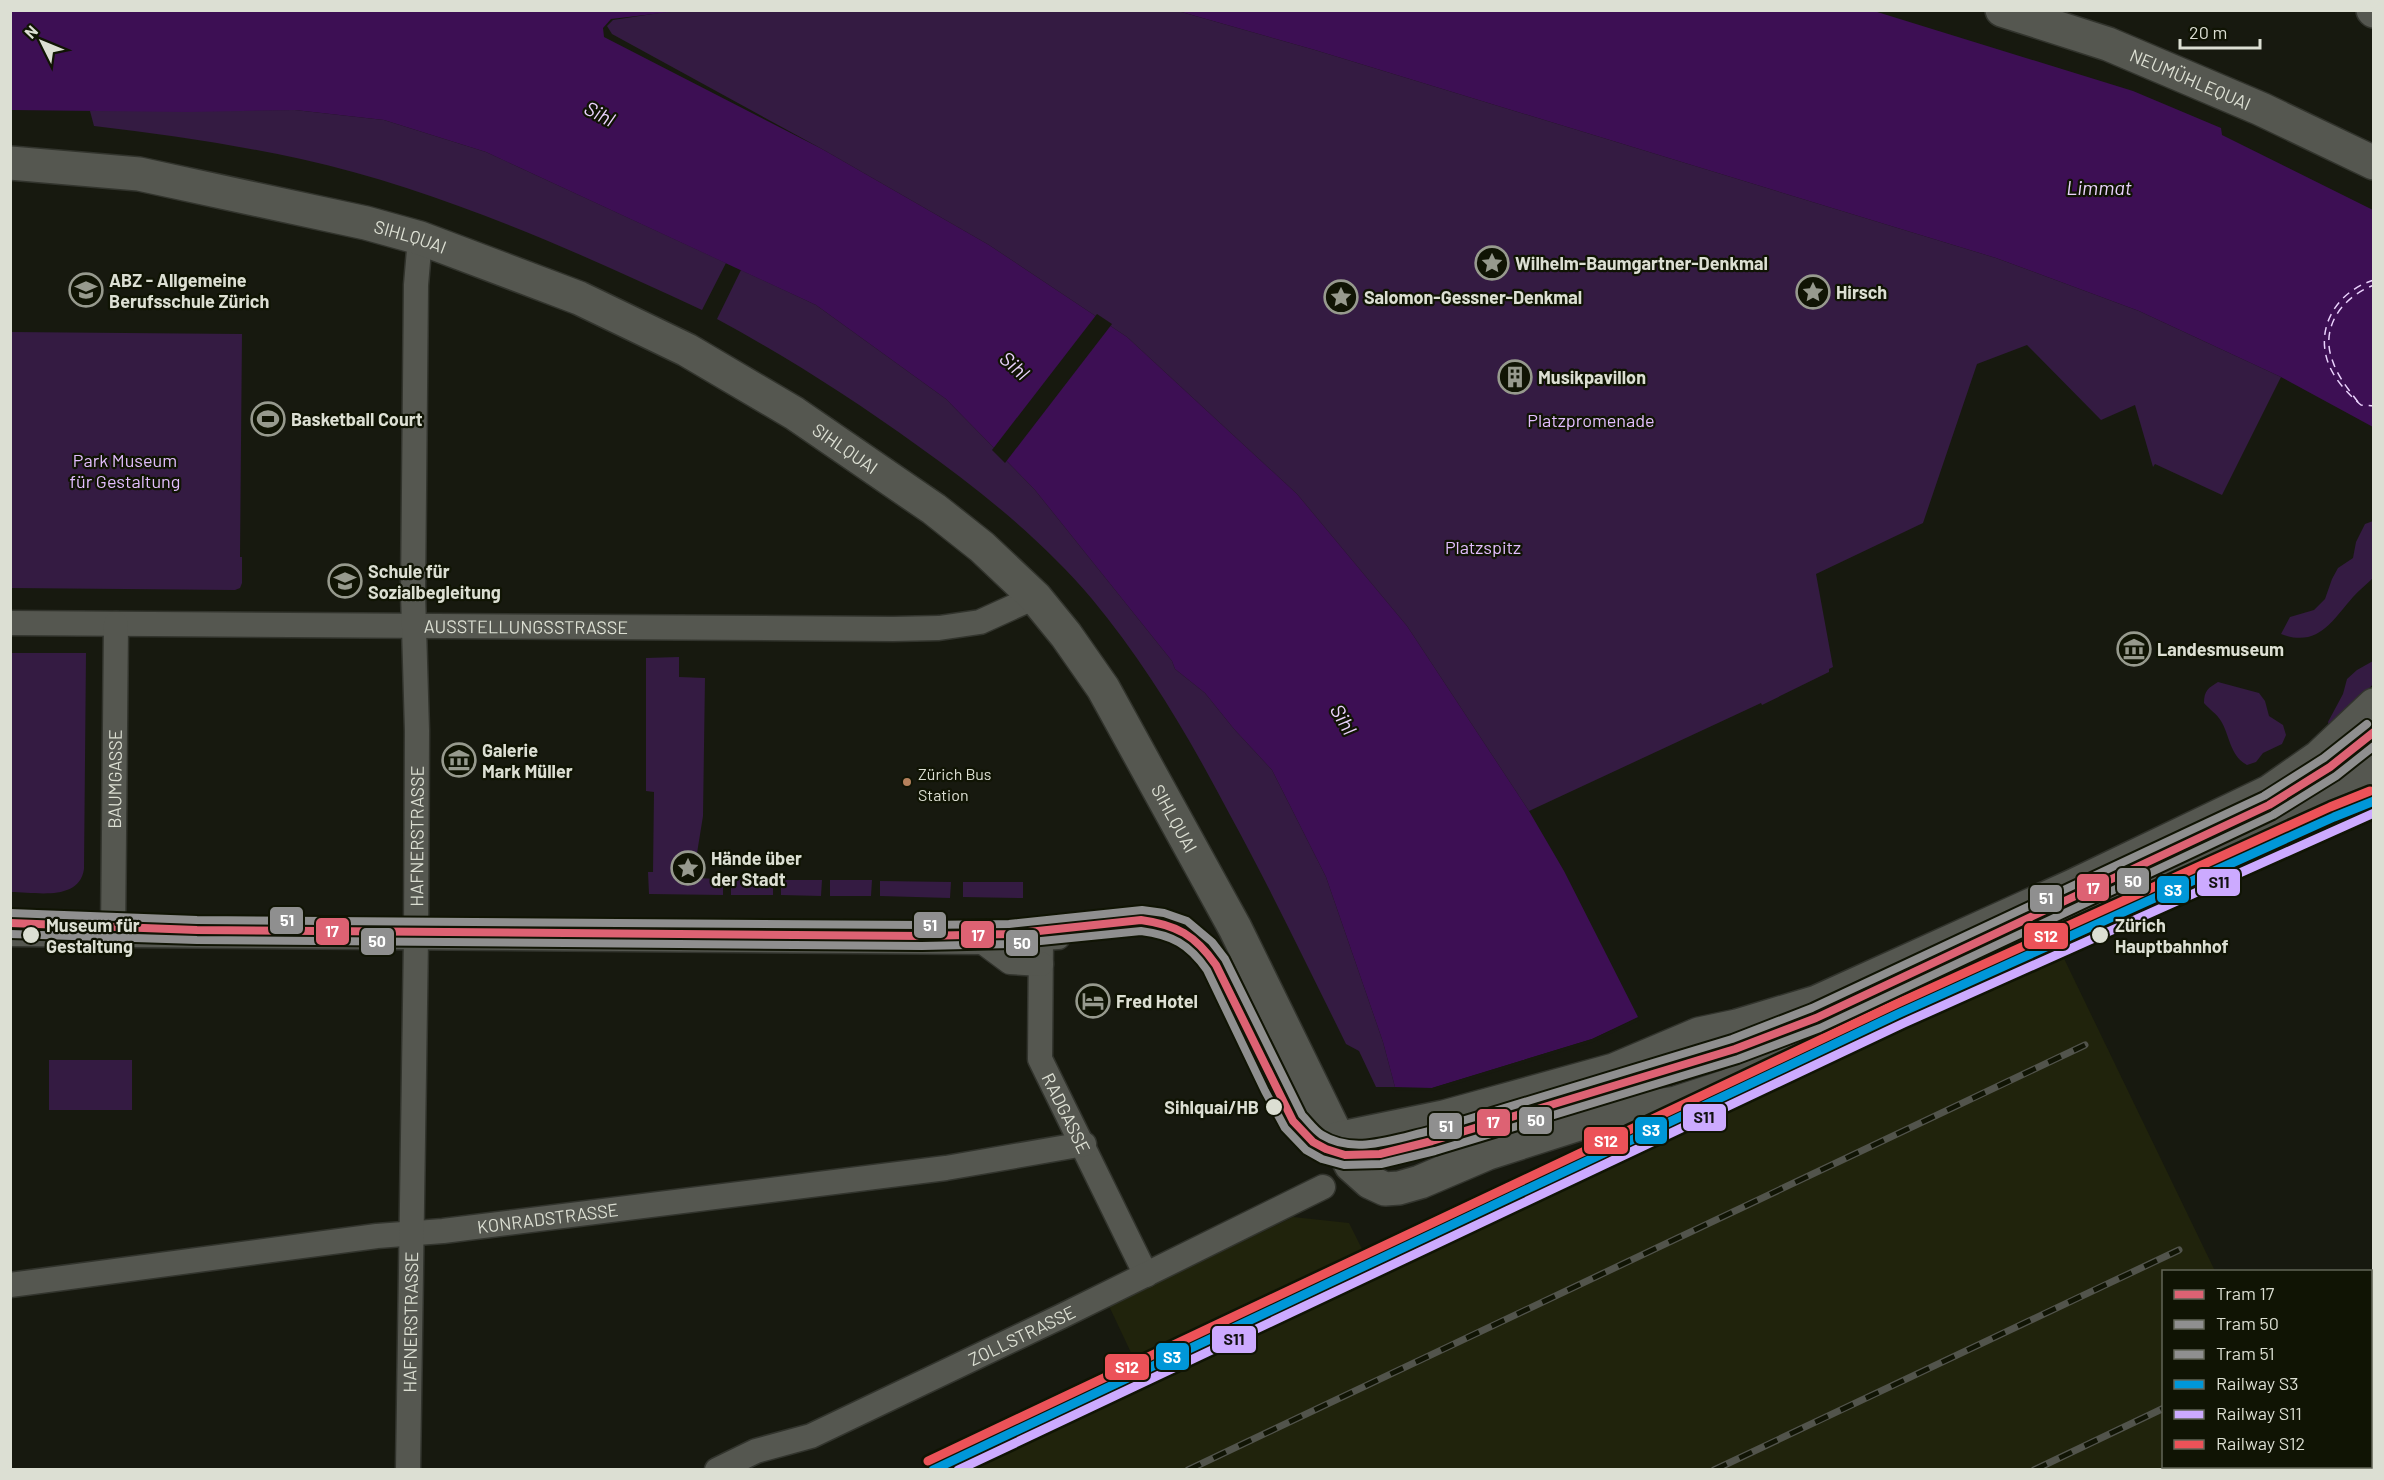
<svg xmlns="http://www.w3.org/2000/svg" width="2384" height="1480" font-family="Barlow,sans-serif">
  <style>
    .built { fill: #20230c }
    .green { fill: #341b42 }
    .water { fill: #3d0f54 }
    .pier { fill: #17190f }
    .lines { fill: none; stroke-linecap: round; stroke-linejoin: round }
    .ferry { stroke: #ead2fd; stroke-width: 1.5; stroke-dasharray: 8 6; stroke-linecap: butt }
    .street-casing { stroke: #32342d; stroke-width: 27 }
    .secondary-casing { stroke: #32342d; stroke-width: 36 }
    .street { stroke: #555750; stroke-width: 24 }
    .secondary { stroke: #555750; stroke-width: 33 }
    .rail-casing { stroke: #52544c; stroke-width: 7 }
    .rail { stroke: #101404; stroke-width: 4.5; stroke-dasharray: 14; stroke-linecap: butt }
    .rail-1-casing { stroke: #101404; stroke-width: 14 }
    .rail-2-casing { stroke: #101404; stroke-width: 14 }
    .rail-3-casing { stroke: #101404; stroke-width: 14 }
    .rail-1 { stroke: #0097d8; stroke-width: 9 }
    .rail-2 { stroke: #caf; stroke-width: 9 }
    .rail-3 { stroke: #ec5258; stroke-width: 9 }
    .tram-1-casing { stroke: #101404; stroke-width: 12 }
    .tram-2-casing { stroke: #101404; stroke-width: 12 }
    .tram-3-casing { stroke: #101404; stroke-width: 12 }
    .tram-1 { stroke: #dd6273; stroke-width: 8 }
    .tram-2 { stroke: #8f8f8f; stroke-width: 8 }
    .tram-3 { stroke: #8f8f8f; stroke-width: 8 }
    .bus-dot { fill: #b6815c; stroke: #101404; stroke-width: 2 }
    .stop-dot { fill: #dcdfd3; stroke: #101404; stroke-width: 2 }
    .labels { text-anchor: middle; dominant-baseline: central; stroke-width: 4.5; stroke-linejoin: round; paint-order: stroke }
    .bus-label { font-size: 16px; fill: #dcdfd3; stroke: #101404; text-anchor: start }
    .street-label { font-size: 18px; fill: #dcdfd3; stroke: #101404 }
    .poi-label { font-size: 18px; font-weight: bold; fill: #dcdfd3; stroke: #101404; text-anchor: start }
    .park-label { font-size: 18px; fill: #e3befe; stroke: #101404 }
    .stop-label { font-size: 18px; font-weight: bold; fill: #dcdfd3; stroke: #101404; text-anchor: start }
    .water-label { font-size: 20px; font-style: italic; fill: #ead2fd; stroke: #101404 }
    .line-badge { stroke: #101404; stroke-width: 2 }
    .badge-label { font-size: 16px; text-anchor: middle; font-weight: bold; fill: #fff }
    .pale-badge-label { font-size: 16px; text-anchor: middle; font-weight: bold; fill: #111 }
  </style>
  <rect width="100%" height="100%" fill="#17190f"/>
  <path class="built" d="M 2056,942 L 2215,1271 L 2164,1272 L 2164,1466 L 2269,1467 L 2263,1470 L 961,1470 L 1143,1378 L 1109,1306 L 1293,1217 L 1349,1223 L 1368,1261 Z"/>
  <g class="green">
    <path d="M 679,10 L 1178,11 L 1315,50 L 1996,258 L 2139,311 L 2281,377 L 2222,495 L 2155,464 L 2153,467 L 2135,405 L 2101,420 L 2027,345 L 1977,364 L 1923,523 L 1816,574 L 1833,667 L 1829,669 L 1829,672 L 1762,705 L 1761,703 L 1529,811 L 1407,626 L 1297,494 L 1127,337 L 989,245 L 822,149 L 612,34 L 607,26 L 613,20 Z"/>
    <path d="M 295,110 L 384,120 L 486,152 L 726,263 L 702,310 C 573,250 440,190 301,159 C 232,144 163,134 94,126 L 90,111 Z"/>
    <path d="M 741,270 L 816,305 L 946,399 L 1035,490 L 1172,661 L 1175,669 L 1205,693 L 1234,729 L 1272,770 L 1326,877 L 1383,1042 L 1395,1087 L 1376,1087 L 1359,1051 L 1346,1044 C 1308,967 1271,890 1230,815 C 1190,739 1147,665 1092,599 C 1042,540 980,490 918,446 C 853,399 787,357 717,319 Z"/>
    <path d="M 11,332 L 242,334 L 240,557 L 242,557 L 242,583 L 240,588 L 235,590 L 11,588 Z"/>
    <path d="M 2373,521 L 2373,578 C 2367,584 2359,590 2353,597 C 2332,621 2318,648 2281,634 L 2290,617 L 2314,610 L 2325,599 L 2332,579 L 2338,568 L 2353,558 L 2356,542 L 2365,524 Z"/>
    <path d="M 11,653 L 86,653 L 84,869 C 79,902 35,892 11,892 Z"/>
    <path d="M 679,657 L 679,677 L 705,678 L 703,816 L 693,878 L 723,879 L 723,895 L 649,894 L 648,872 L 653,872 L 654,792 L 646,791 L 646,658 Z"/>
    <path d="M 2373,661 L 2373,684 L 2330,732 L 2328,722 L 2343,694 L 2347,679 L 2357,670 Z"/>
    <path d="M 2218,682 L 2259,693 L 2265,701 L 2269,716 L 2283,725 L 2286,735 L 2282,744 L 2263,753 L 2256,762 L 2247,765 C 2230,756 2230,736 2221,721 C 2217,714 2209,709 2204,703 C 2204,691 2208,688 2218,682 Z"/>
    <path d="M 731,879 L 773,880 L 773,895 L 731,895 Z"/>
    <path d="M 781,880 L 822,880 L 821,896 L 781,895 Z"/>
    <path d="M 830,880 L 872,880 L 871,896 L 830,896 Z"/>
    <path d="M 880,881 L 951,882 L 950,898 L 880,896 Z"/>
    <path d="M 963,882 L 1023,882 L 1023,898 L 963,897 Z"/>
    <rect x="49" y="1060" width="83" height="50"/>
  </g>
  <g class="water">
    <path d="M 11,11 L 679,11 L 611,19 L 603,28 L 604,37 L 822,149 L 989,245 L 1127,337 L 1297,494 L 1407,626 L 1529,811 L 1564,871 L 1638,1017 L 1592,1039 L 1432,1088 L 1395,1087 L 1383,1042 L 1326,877 L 1272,770 L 1234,729 L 1205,693 L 1175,669 L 1172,661 L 1035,490 L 946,399 L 816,305 L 486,152 L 384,120 L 295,110 L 187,112 L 11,110 Z"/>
    <path d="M 1178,11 L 1874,11 L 2133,91 L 2221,128 L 2222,135 L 2373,210 L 2373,427 L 2281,377 L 2139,311 L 1996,258 L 1315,50 Z"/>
  </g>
  <g class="pier">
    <path d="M 1097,314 L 1112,324 L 1005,463 L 992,450 Z"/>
    <path d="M 1638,1018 L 1640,1020 L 1593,1042 L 1433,1091 L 1394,1090 L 1392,1088 L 1432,1088 L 1592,1039 Z"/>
  </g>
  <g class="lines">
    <g class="ferry">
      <path d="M 2374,280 C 2337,291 2314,328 2329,365 C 2335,380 2349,395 2361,405 L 2374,406"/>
      <path d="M 2358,402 C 2349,390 2338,377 2333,362 C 2319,328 2342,297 2374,285"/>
    </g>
    <defs>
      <g id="street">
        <path id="s1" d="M 10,623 L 893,629 L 939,628 L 980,622 L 1035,597"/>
        <path d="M 10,934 L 983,942 L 1058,937"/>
        <path id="s2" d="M 113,935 L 116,624"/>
        <path id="s3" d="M 1041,939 L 1040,1059 L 1146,1275"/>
        <path d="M 983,942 L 1010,962 L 1041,964"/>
        <path id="s4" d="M 10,1285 L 377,1236 L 443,1231 L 946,1168 L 1084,1144"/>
        <path id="s5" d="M 408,1470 L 416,938 L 417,731 L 413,593 L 416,285 L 420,238"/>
        <path id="s6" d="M 717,1470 L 756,1451 L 811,1436 L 1062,1316 L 1323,1187"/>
      </g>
      <g id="secondary">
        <path id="s7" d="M 2002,10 L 2108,44 L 2261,109 L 2374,163"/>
        <path d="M 2373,10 L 2374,11"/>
        <path id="s8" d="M 10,163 L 139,174 L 366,223 L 420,238 L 579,298 L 687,350 L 794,413 L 934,509 L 982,547 L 1035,597 L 1066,635 L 1103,688 L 1235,928 L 1351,1165 L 1370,1182 L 1385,1189 L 1399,1188 L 1420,1182 L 1488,1153 L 1616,1112 L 1676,1103 L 1728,1086 L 2311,814 L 2343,792 L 2374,767"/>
        <path d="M 1337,1139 L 1444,1117 L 1614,1070 L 1699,1034 L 1737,1026 L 1817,1002 L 2073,886 L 2269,792 L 2319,757 L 2374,705"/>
        <path d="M 2370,1446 L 2374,1445"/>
        <path d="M 2317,1470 L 2324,1466"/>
      </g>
    </defs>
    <use href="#street" class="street-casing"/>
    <use href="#secondary" class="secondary-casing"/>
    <use href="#street" class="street"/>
    <use href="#secondary" class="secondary"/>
    <defs>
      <g id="rail">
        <path d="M 1188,1470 L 2085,1045"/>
        <path d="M 1714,1470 L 2179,1250"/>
        <path d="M 2034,1470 L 2164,1408"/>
      </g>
    </defs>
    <use href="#rail" class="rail-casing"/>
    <use href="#rail" class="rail"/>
    <defs>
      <path id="rail-1" d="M 933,1470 L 1900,1013 L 2334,817 L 2374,801"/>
      <path id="rail-2" d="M 958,1470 L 1904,1023 L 2374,813"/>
      <path id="rail-3" d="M 928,1461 L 1896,1004 L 2330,807 L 2370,791"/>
    </defs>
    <use href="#rail-1" class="rail-1-casing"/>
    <use href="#rail-2" class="rail-2-casing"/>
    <use href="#rail-3" class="rail-3-casing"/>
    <use href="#rail-1" class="rail-1"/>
    <use href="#rail-2" class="rail-2"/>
    <use href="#rail-3" class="rail-3"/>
    <defs>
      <path id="tram-1" d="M 10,923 L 197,930 L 922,936 L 1010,934 L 1141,920 C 1177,925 1195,935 1216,965 L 1293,1121 L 1313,1142 L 1326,1149 L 1345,1155 L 1380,1154 L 1432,1141 L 1735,1049 L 1816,1018 L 2269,805 L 2330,767 L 2374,732"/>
      <path id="tram-2" d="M 10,934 L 197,940 L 922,946 L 1011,944 L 1141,931 C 1172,935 1189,944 1207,970 L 1265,1091 L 1285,1128 L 1306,1150 L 1322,1159 L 1344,1165 L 1381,1164 L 1435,1151 L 1738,1059 L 1820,1028 L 2273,815 L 2336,776 L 2374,746"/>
      <path id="tram-3" d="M 10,913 L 197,920 L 922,925 L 1009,924 L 1142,910 L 1164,913 L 1187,921 L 1212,942 L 1225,959 L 1302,1115 C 1308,1121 1314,1130 1322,1135 C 1354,1155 1395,1139 1429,1131 L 1732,1039 L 1812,1008 L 2264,796 L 2324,758 L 2367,724"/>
    </defs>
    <use href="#tram-1" class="tram-1-casing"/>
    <use href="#tram-2" class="tram-2-casing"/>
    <use href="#tram-3" class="tram-3-casing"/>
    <use href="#tram-1" class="tram-1"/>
    <use href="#tram-2" class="tram-2"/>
    <use href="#tram-3" class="tram-3"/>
  </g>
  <defs>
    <symbol id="sight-ring" viewBox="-11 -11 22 22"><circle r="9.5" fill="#101404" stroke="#979a8e" stroke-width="1.5"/><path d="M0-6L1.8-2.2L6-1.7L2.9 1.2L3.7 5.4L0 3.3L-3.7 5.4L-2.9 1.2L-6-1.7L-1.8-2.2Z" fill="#979a8e"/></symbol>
    <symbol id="university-ring" viewBox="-11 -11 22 22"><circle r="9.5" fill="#101404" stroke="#979a8e" stroke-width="1.5"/><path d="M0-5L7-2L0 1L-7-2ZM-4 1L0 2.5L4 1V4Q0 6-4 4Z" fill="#979a8e"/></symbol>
    <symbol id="building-ring" viewBox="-11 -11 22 22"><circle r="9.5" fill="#101404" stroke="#979a8e" stroke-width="1.5"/><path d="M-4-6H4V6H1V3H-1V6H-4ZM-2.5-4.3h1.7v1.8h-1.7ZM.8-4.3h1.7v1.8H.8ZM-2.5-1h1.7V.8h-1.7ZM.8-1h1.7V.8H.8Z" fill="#979a8e"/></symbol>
    <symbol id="stadium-ring" viewBox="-11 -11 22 22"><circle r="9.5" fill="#101404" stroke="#979a8e" stroke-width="1.5"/><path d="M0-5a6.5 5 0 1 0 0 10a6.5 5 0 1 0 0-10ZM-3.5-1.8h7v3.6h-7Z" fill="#979a8e"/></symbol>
    <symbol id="museum-ring" viewBox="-11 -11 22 22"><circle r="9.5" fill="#101404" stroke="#979a8e" stroke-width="1.5"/><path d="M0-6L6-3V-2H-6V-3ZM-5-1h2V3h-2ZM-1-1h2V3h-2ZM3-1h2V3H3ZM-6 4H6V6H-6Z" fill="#979a8e"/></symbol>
    <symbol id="hotel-ring" viewBox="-11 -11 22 22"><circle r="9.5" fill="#101404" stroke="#979a8e" stroke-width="1.5"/><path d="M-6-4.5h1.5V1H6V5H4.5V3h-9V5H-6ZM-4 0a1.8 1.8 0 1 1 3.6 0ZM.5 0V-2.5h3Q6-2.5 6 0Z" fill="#979a8e"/></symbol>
  </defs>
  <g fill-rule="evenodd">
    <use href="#sight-ring" x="1473" y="244" width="38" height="38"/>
    <use href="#university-ring" x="67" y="271" width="38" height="38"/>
    <use href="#sight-ring" x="1794" y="273" width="38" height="38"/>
    <use href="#sight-ring" x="1322" y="278" width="38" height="38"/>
    <use href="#building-ring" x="1496" y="358" width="38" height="38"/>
    <use href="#stadium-ring" x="249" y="400" width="38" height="38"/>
    <use href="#university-ring" x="326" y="562" width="38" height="38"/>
    <use href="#museum-ring" x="2115" y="630" width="38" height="38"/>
    <use href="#museum-ring" x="440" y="741" width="38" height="38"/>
    <use href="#sight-ring" x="669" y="849" width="38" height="38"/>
    <use href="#hotel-ring" x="1074" y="982" width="38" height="38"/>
  </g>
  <circle class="bus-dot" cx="907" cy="782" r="5"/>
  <g class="stop-dot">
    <circle cx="31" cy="935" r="9"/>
    <circle cx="2100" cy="935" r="9"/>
    <circle cx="1274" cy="1107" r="9"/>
  </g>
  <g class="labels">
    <g class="bus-label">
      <text x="918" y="773">Zürich Bus<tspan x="918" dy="21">Station</tspan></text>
    </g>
    <g class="street-label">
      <text stroke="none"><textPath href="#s7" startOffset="201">NEUMÜHLEQUAI</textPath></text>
      <text stroke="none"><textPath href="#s8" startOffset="408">SIHLQUAI</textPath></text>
      <text stroke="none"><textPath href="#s8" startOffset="894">SIHLQUAI</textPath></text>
      <text stroke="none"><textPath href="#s1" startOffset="516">AUSSTELLUNGSSTRASSE</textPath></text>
      <text stroke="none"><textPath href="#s2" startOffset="156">BAUMGASSE</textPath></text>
      <text stroke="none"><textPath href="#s8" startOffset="1398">SIHLQUAI</textPath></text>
      <text stroke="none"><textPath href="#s5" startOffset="634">HAFNERSTRASSE</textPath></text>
      <text stroke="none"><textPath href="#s3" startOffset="180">RADGASSE</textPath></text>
      <text stroke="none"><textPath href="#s4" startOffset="542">KONRADSTRASSE</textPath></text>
      <text stroke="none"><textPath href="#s5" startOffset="148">HAFNERSTRASSE</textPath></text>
      <text stroke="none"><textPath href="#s6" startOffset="334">ZOLLSTRASSE</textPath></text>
    </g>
    <g class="poi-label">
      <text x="1515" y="263">Wilhelm-Baumgartner-Denkmal</text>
      <text x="109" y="280">ABZ - Allgemeine<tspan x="109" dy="21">Berufsschule Zürich</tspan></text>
      <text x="1836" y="292">Hirsch</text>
      <text x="1364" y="297">Salomon-Gessner-Denkmal</text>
      <text x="1538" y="377">Musikpavillon</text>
      <text x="291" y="419">Basketball Court</text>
      <text x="368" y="571">Schule für<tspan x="368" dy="21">Sozialbegleitung</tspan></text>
      <text x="2157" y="649">Landesmuseum</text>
      <text x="482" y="750">Galerie<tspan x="482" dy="21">Mark Müller</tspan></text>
      <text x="711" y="858">Hände über<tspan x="711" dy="21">der Stadt</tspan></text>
      <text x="1116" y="1001">Fred Hotel</text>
    </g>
    <g class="park-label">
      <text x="1591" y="420">Platzpromenade</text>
      <text x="125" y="460">Park Museum<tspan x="125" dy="21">für Gestaltung</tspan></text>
      <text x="1483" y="547">Platzspitz</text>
    </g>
    <g class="stop-label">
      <text x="46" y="925">Museum für<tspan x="46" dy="21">Gestaltung</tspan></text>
      <text x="2115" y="925">Zürich<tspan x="2115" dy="21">Hauptbahnhof</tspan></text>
      <text x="1259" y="1107" text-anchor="end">Sihlquai/HB</text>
    </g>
    <g class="water-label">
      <text transform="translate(600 113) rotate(28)">Sihl</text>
      <text x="2099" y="187">Limmat</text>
      <text transform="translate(1015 365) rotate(42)">Sihl</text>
      <text transform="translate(1344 719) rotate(60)">Sihl</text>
    </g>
  </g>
  <g class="line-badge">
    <rect x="2116" y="867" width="34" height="28" rx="6" fill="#8f8f8f"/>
    <rect x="2196" y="868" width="45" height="29" rx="6" fill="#caf"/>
    <rect x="2076" y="873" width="34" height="29" rx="6" fill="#dd6273"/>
    <rect x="2156" y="875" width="34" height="29" rx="6" fill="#0097d8"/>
    <rect x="2029" y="884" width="34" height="29" rx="6" fill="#8f8f8f"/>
    <rect x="269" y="906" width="35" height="29" rx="6" fill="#8f8f8f"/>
    <rect x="913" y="911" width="34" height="28" rx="6" fill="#8f8f8f"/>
    <rect x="315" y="917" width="35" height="29" rx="6" fill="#dd6273"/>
    <rect x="960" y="920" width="35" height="29" rx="6" fill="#dd6273"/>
    <rect x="2023" y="922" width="46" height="28" rx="6" fill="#ec5258"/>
    <rect x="360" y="927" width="35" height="29" rx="6" fill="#8f8f8f"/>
    <rect x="1005" y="929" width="34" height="28" rx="6" fill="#8f8f8f"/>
    <rect x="1682" y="1103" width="45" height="29" rx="6" fill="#caf"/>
    <rect x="1518" y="1106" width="35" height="29" rx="6" fill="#8f8f8f"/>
    <rect x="1476" y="1108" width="35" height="29" rx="6" fill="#dd6273"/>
    <rect x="1428" y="1112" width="35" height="28" rx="6" fill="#8f8f8f"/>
    <rect x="1634" y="1116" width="34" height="29" rx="6" fill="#0097d8"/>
    <rect x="1583" y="1126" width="46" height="29" rx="6" fill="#ec5258"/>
    <rect x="1211" y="1325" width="46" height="29" rx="6" fill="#caf"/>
    <rect x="1155" y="1342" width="35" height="29" rx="6" fill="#0097d8"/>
    <rect x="1104" y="1353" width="46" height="28" rx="6" fill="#ec5258"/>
  </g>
  <g class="badge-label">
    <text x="2133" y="887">50</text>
    <text x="2093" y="894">17</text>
    <text x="2173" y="896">S3</text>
    <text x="2046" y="904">51</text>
    <text x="287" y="926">51</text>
    <text x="930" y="931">51</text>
    <text x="332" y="937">17</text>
    <text x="978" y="941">17</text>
    <text x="2046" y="942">S12</text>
    <text x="377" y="947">50</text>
    <text x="1022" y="949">50</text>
    <text x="1536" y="1126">50</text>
    <text x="1493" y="1128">17</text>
    <text x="1446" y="1132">51</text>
    <text x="1651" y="1136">S3</text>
    <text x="1606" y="1147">S12</text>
    <text x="1172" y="1363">S3</text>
    <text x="1127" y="1373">S12</text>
  </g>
  <g class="pale-badge-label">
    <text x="2219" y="888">S11</text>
    <text x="1704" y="1123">S11</text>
    <text x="1234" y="1345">S11</text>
  </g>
  <rect width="2384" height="1480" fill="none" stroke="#dcdfd3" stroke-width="24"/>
  <rect x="2162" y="1270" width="210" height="198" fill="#101404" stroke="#626557" stroke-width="1.5"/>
  <rect x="2174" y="1290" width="30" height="9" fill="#dd6273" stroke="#626557" stroke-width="1.5"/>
  <text x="2216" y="1300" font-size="18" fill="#dcdfd3">Tram 17</text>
  <rect x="2174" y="1320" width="30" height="9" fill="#8f8f8f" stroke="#626557" stroke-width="1.5"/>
  <text x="2216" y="1330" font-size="18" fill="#dcdfd3">Tram 50</text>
  <rect x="2174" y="1350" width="30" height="9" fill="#8f8f8f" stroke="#626557" stroke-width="1.5"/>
  <text x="2216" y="1360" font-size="18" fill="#dcdfd3">Tram 51</text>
  <rect x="2174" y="1380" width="30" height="9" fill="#0097d8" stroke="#626557" stroke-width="1.5"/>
  <text x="2216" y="1390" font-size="18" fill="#dcdfd3">Railway S3</text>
  <rect x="2174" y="1410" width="30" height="9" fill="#ccaaff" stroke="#626557" stroke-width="1.5"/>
  <text x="2216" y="1420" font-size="18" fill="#dcdfd3">Railway S11</text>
  <rect x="2174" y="1440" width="30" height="9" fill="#ec5258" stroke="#626557" stroke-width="1.5"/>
  <text x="2216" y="1450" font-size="18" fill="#dcdfd3">Railway S12</text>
  <g transform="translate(42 42) rotate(313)" stroke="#101404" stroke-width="4.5" paint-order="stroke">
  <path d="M0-4.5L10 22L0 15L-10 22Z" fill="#dcdfd3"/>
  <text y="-9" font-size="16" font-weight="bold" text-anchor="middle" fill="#dcdfd3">N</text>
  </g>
  <path d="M2180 39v9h80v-9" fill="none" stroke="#dcdfd3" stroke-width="3"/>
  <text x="2189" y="39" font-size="18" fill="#dcdfd3" stroke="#101404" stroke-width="4.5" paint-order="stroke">20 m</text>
</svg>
